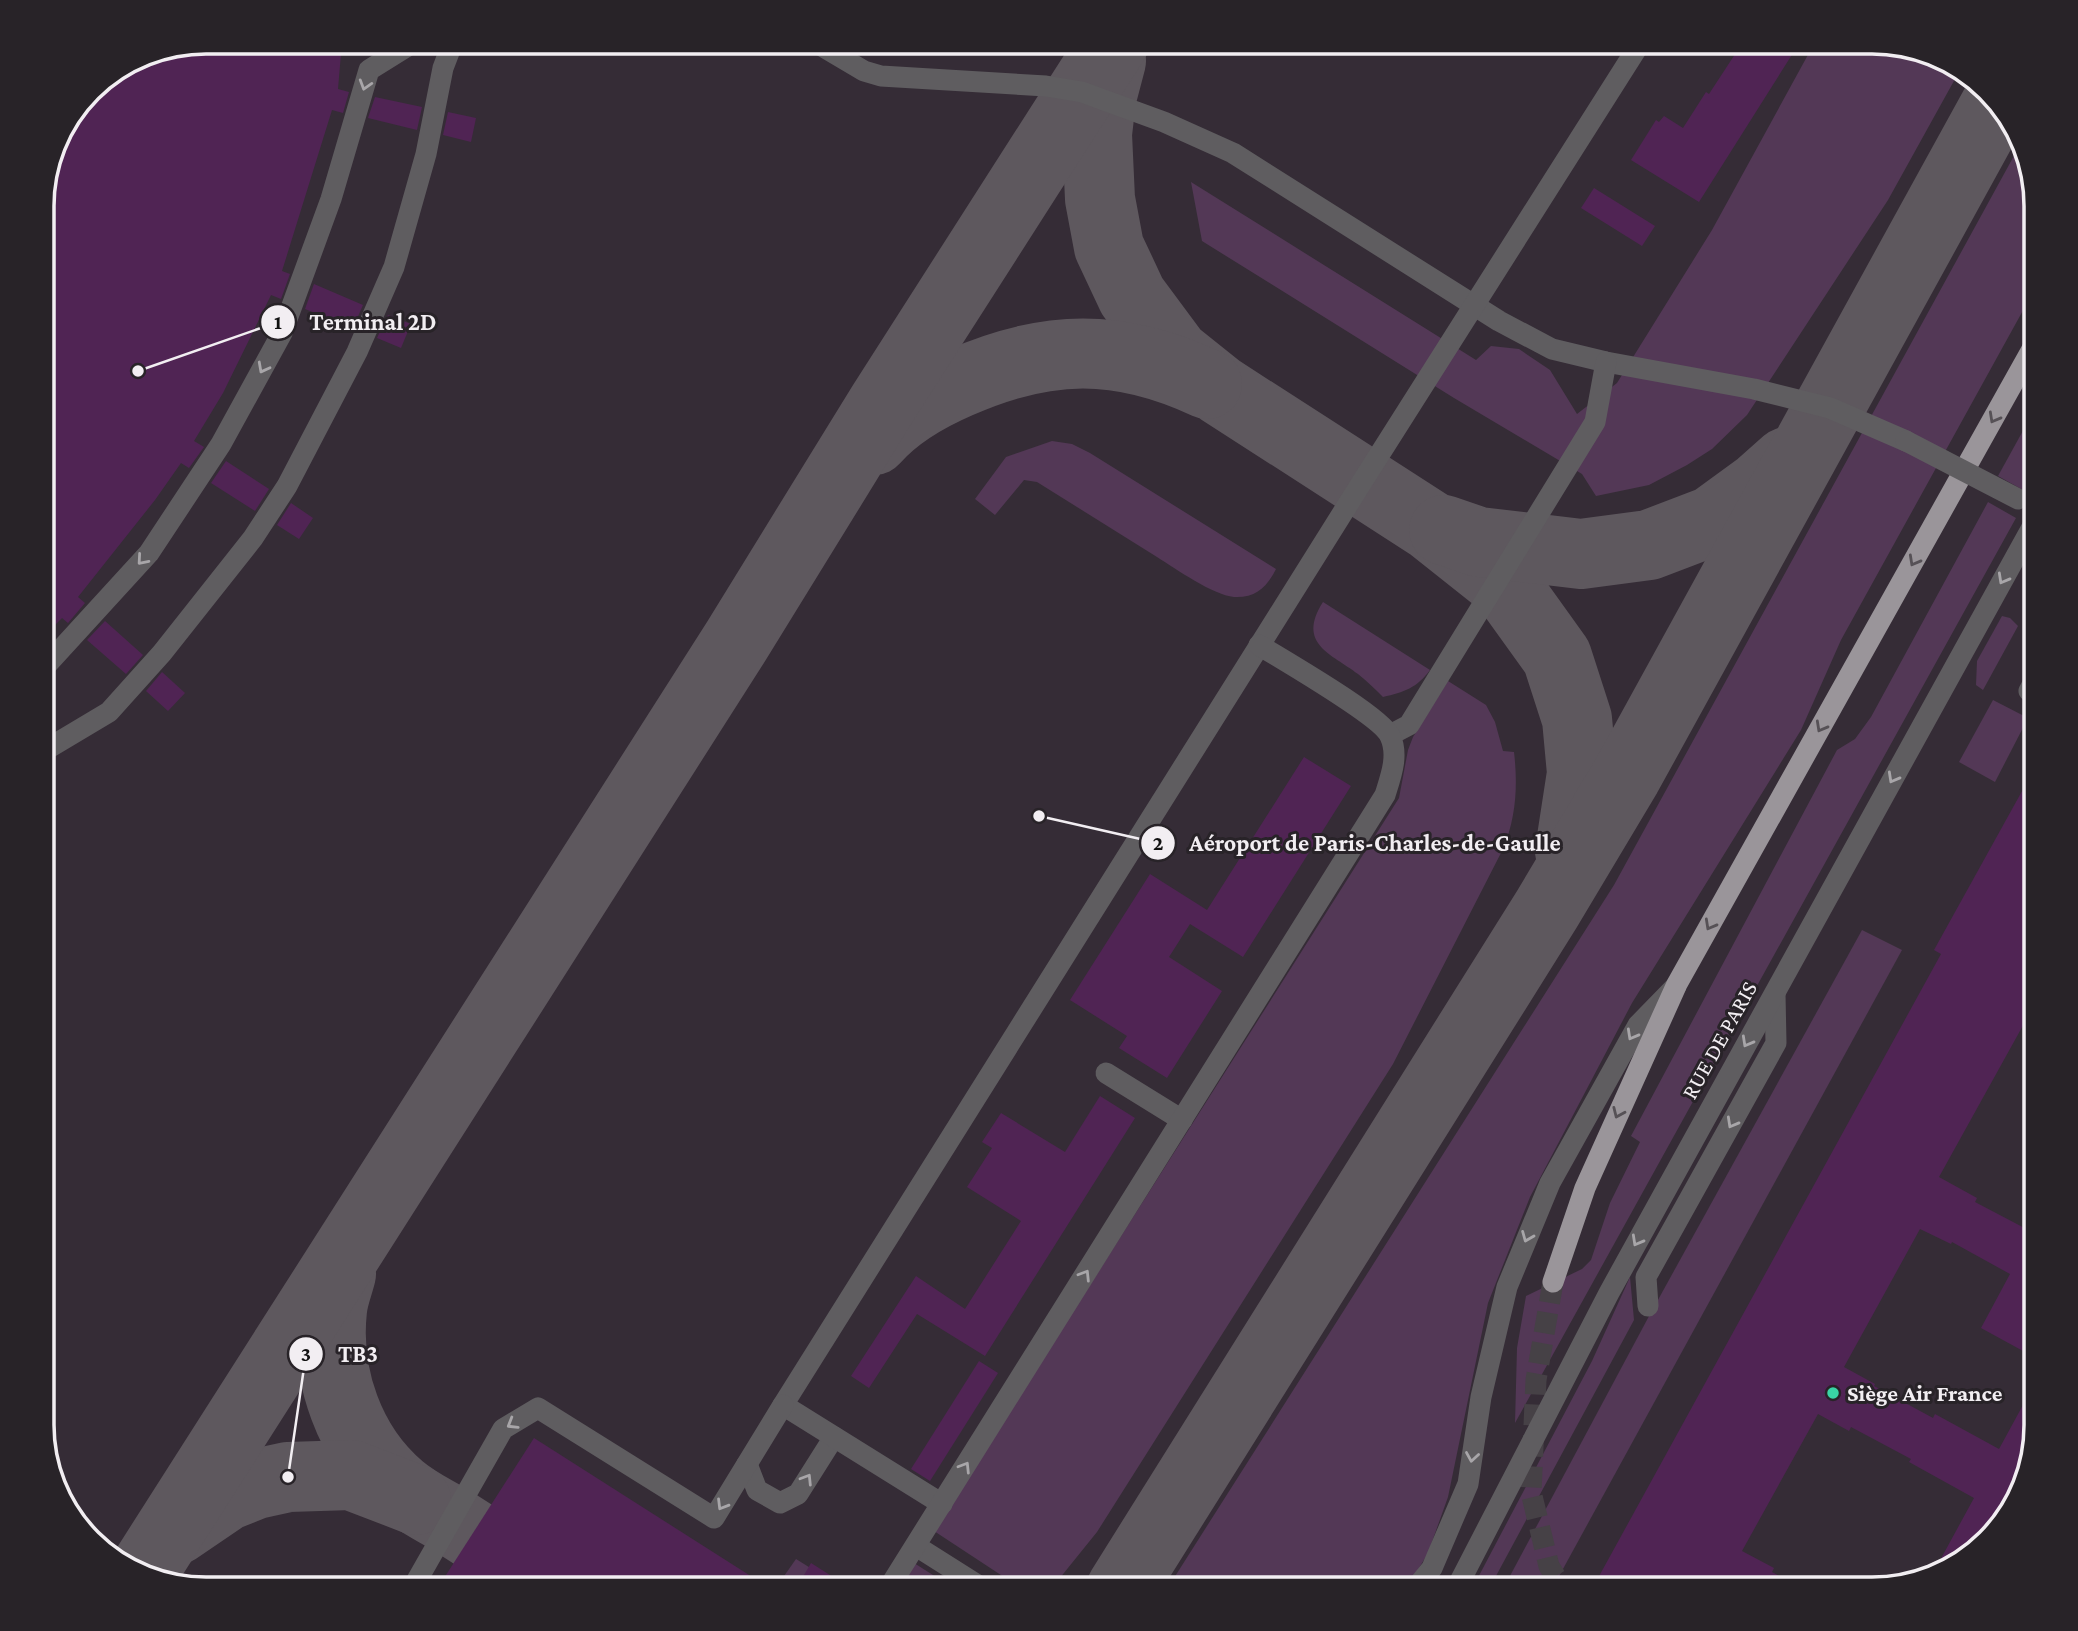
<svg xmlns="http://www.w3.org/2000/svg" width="2078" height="1631" font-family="'Crimson Pro',serif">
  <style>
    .built { fill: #352c36 }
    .green { fill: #533856 }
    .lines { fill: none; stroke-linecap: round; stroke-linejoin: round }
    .taxiway { stroke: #5e585e; stroke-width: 70 }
    .building { fill: #502454 }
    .major-tunnel { stroke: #464146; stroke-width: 21; stroke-dasharray: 21 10; stroke-linecap: butt }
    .path { stroke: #6d696d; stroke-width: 4.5; stroke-dasharray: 3.5 3.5; stroke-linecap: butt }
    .minor { stroke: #5f5d60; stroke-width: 21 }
    .major { stroke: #9a959a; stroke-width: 21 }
    .minor-bridge { stroke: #5f5d60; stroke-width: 21 }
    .oneway { stroke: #a8a6a9 }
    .oneway2 { stroke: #565156 }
    .poi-dot { fill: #39d4a5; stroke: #282328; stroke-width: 2.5 }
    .labels { text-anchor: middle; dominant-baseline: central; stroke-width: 6; stroke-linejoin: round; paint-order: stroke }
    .street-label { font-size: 23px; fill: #f2eef2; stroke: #282328 }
    .poi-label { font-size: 23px; font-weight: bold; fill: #f2eef2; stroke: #282328; text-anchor: start }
    .rim { fill: none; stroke: #f2eef2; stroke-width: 3.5 }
    .leader { fill: none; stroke: #f2eef2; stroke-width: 2.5 }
    .callout-dot { fill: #f2eef2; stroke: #282328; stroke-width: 2.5 }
    .mark-label { font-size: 21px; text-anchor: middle; font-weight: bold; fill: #111 }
    .callout-label { font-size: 24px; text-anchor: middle; font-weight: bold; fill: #f2eef2; stroke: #282328; stroke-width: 6; stroke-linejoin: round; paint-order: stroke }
  </style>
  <rect width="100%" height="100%" fill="#282328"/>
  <path class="built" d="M 207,42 L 1872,42 L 1934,54 L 1980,83 L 2019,134 L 2036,207 L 2036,1425 L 2027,1478 L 1995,1533 L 1944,1572 L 1871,1589 L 206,1589 L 144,1577 L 98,1548 L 59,1497 L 42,1435 L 42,195 L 59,133 L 98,83 L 144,54 Z"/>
  <g class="green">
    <path d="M 1815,42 L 1872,42 L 1934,54 L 1960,70 L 1888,200 L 1747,415 L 1712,449 L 1687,465 L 1649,485 L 1596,496 L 1582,474 L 1454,398 L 1202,241 L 1191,182 L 1476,360 L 1491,346 L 1519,349 L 1550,370 L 1577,414 L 1617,383 L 1712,230 Z"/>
    <path d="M 2021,143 L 2036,207 L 2036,287 L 1841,640 L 1801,730 L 1632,1003 L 1530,1197 L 1488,1303 L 1448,1497 L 1428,1553 L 1416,1573 L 1401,1589 L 1167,1589 L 1614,885 Z"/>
    <path d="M 2036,407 L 2036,488 L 2032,495 L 1998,476 Z"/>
    <path d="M 1052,441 L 1072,444 L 1090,453 L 1276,569 C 1267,587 1256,598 1234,597 C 1213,595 1176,569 1157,557 C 1117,532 1077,507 1037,482 L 1024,480 L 995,515 L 975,499 L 1006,457 Z"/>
    <path d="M 1988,502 L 2016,518 L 1515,1423 L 1517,1348 L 1526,1296 L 1582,1269 L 1591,1260 L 1610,1203 L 1640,1142 L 1631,1136 L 1837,750 L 1855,739 L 1871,717 Z"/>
    <path d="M 2036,548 L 2036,589 C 2030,571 2020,564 2036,548 Z"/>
    <path d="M 1323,602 L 1430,670 C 1417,688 1404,692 1383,697 C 1375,689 1367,681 1358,674 C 1332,654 1296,644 1323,602 Z"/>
    <path d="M 2002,616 L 2010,618 L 2018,626 L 1983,690 L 1976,685 L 1977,661 Z"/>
    <path d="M 1448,681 L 1486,705 L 1495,722 L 1503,751 L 1514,752 C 1518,786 1516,818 1503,849 L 1393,1064 L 1097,1532 L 1051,1589 L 1022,1589 L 934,1531 L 1399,798 L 1408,750 L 1413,737 Z"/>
    <path d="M 1993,700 L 2028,718 L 1995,782 L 1959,762 Z"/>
    <path d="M 1862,930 L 1902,950 L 1552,1589 L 1503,1589 L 1648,1318 Z"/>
    <path d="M 1630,1277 L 1634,1320 L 1489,1589 L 1472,1589 L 1592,1361 Z"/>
    <path d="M 796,1559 L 844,1589 L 775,1589 Z"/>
    <path d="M 914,1563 L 955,1589 L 897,1589 Z"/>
  </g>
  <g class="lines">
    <g class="taxiway">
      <path d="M 1111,61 L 1101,99 L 1097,134 L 1100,199 L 1109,247 L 1132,296 L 1175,354 L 1220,390 L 1431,526 L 1499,580 L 1514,597 L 1557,657 L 1577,719 L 1582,773 L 1570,851"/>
      <path d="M 874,440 C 896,415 929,396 959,383 C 1047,344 1119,343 1207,384"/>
      <path d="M 1444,530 L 1479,542 L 1581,554 L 1649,545 L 1712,521 L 1760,486 L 1787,462"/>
      <path d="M 341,1274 C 338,1286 333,1298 332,1310 C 325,1375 349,1445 400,1488 C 415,1501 432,1509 449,1519 C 484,1541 518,1564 553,1586"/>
      <path d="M 176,1530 L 226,1496 L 256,1484 L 288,1477 L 351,1475 L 416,1500"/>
      <path d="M 141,1575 L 737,640 L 883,403 L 1114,42"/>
      <path d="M 1121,1589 L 1547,909 L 1627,775 L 1996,104"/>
    </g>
  </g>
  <g class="building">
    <path d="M 206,42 L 342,42 L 338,89 L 349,92 L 343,113 L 332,110 L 282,271 L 290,274 L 281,299 L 271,295 L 223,393 L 194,441 L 204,447 L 189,468 L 181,463 L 155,500 L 78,597 L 85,603 L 68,623 L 62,618 L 42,638 L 42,195 L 59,133 L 98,83 L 144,54 Z"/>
    <path d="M 1743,42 L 1800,42 L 1699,202 L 1631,160 L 1656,120 L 1659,122 L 1664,116 L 1683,128 L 1706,92 L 1709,94 Z"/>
    <path d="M 375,97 L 422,107 L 417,130 L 368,118 Z"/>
    <path d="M 448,112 L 476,118 L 471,142 L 443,135 Z"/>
    <path d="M 1594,188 L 1655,226 L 1642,246 L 1581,208 Z"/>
    <path d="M 314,284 L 363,305 L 353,328 L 305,309 Z"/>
    <path d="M 388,315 L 411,324 L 401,348 L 377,338 Z"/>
    <path d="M 226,461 L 269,489 L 255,511 L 211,483 Z"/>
    <path d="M 291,503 L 313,518 L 299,539 L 277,525 Z"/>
    <path d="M 105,621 L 143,655 L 126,674 L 87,640 Z"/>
    <path d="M 162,672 L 185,693 L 168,711 L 146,691 Z"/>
    <path d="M 1304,757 L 1351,786 L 1243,957 L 1190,924 L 1169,957 L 1222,991 L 1167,1078 L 1119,1048 L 1127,1036 L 1070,1000 L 1150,874 L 1207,910 Z"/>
    <path d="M 2036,766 L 2036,1002 L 1939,1177 L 1977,1198 L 1975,1202 L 2036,1234 L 2036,1358 L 1981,1328 L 2010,1274 L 1952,1242 L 1951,1244 L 1920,1229 L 1844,1367 L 1875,1384 L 1874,1386 L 1933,1418 L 1935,1414 L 1999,1449 L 2036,1381 L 2036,1425 L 2027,1478 L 1995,1533 L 1944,1572 L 1932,1575 L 1974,1498 L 1909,1462 L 1911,1459 L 1851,1427 L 1849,1431 L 1818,1414 L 1742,1551 L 1774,1568 L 1772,1572 L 1802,1589 L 1592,1589 L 1941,954 L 1934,950 Z"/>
    <path d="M 1100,1096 L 1135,1118 L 985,1356 L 917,1314 L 869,1388 L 851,1376 L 916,1276 L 965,1309 L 1021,1221 L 967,1187 L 992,1148 L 982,1142 L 1001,1113 L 1065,1152 Z"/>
    <path d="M 979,1361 L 998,1373 L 930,1481 L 911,1469 Z"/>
    <path d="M 534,1438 L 771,1589 L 437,1589 Z"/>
    <path d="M 811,1563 L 852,1589 L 796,1589 Z"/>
  </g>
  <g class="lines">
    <path class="major-tunnel" d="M 1553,1282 L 1536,1380 L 1531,1492 L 1549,1566 L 1563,1589"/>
    <path class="path" d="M 42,498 L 43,499"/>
    <g class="minor">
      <path d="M 815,42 L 864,71 L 881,76 L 1046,86 L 1082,92 L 1101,99 L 1164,122 L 1233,153 L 1499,321 L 1552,349 L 1606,362 L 1754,389 L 1830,408 L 1906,441"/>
      <path d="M 42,670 L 149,553 L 221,444 L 282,333 L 331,199 L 369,70 L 414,42"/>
      <path d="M 2036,694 L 2029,691 L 2036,678"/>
      <path d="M 1390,735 L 1409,725 L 1595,422 L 1606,362"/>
      <path d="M 42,752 L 109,712 L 162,653 L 253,538 L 287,486 L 357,352 L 394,267 L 426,154 L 443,68 L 453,42"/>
      <path d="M 1106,1073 L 1182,1120"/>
      <path d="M 1648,1306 L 1646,1277 L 1776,1043 L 1775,994"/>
      <path d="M 747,1464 L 757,1490 L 780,1503 L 798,1494 L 834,1437"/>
      <path d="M 942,1504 L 783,1405 L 1362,482 L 1641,42"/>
      <path d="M 916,1546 L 984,1589"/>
      <path d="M 412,1589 L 503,1429 L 538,1408 L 714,1518 L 783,1405"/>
      <path d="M 888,1589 L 1385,795 C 1391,776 1399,755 1390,736 C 1381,716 1283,660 1259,645"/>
      <path d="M 1415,1589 L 1432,1568 L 1468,1484 L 1481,1397 L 1507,1287 L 1550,1183 L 1638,1025 L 1676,986"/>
      <path d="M 1456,1589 L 1609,1293 L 2036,520"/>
    </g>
    <path class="major" d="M 1553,1282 L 1585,1188 L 1677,984 L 2036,342"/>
    <path class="minor-bridge" d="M 1906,441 L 2018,499"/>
  </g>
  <defs><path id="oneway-chevron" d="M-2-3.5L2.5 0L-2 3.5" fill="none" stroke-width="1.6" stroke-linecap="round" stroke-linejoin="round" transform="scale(1.75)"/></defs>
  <g class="oneway">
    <use href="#oneway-chevron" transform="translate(365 85) rotate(107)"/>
    <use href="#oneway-chevron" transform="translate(263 368) rotate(118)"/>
    <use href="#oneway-chevron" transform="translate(142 560) rotate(131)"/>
    <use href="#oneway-chevron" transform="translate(2003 579) rotate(119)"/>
    <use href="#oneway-chevron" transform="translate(1893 778) rotate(119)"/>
    <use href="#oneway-chevron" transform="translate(1632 1035) rotate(119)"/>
    <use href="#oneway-chevron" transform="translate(1747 1042) rotate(119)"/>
    <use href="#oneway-chevron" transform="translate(1732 1123) rotate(119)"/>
    <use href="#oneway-chevron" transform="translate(1527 1237) rotate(112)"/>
    <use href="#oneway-chevron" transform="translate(1637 1241) rotate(119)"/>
    <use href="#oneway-chevron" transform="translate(1085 1275) rotate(-58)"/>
    <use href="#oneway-chevron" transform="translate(512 1424) rotate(149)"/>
    <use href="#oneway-chevron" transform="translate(1472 1457) rotate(99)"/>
    <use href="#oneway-chevron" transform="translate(965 1467) rotate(-58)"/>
    <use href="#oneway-chevron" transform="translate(807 1479) rotate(-58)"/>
    <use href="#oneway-chevron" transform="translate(722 1505) rotate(121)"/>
  </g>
  <g class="oneway2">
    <use href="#oneway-chevron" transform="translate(1994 418) rotate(119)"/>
    <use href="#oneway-chevron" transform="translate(1914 561) rotate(119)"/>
    <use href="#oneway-chevron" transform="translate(1821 727) rotate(119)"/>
    <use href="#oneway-chevron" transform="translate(1710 925) rotate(119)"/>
    <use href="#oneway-chevron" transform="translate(1618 1113) rotate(114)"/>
  </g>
  <circle class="poi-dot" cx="1833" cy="1393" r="7"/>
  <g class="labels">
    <g class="street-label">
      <text transform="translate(1719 1040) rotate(-61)">RUE DE PARIS</text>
    </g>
    <g class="poi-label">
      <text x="1847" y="1393">Siège Air France</text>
    </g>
  </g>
  <path d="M0 0H2078V1631H0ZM206 54H1872A152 152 0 0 1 2024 206V1425A152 152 0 0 1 1872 1577H206A152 152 0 0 1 54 1425V206A152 152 0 0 1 206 54Z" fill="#282328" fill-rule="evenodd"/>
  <path class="rim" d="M206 54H1872A152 152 0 0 1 2024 206V1425A152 152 0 0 1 1872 1577H206A152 152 0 0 1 54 1425V206A152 152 0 0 1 206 54Z"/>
  <path class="leader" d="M138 371L278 322M1039 816L1158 843M288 1477L306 1354"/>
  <g class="callout-dot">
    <circle cx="138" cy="371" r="7"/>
    <circle cx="1039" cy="816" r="7"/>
    <circle cx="288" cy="1477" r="7"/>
    <circle cx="278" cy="322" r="18"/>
    <circle cx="1158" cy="843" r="18"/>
    <circle cx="306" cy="1354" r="18"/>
  </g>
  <g class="mark-label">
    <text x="278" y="329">1</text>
    <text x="1158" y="850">2</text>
    <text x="306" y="1361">3</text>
  </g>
  <g class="callout-label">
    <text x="373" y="330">Terminal 2D</text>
    <text x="1375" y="851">Aéroport de Paris-Charles-de-Gaulle</text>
    <text x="358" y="1362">TB3</text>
  </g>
</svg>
